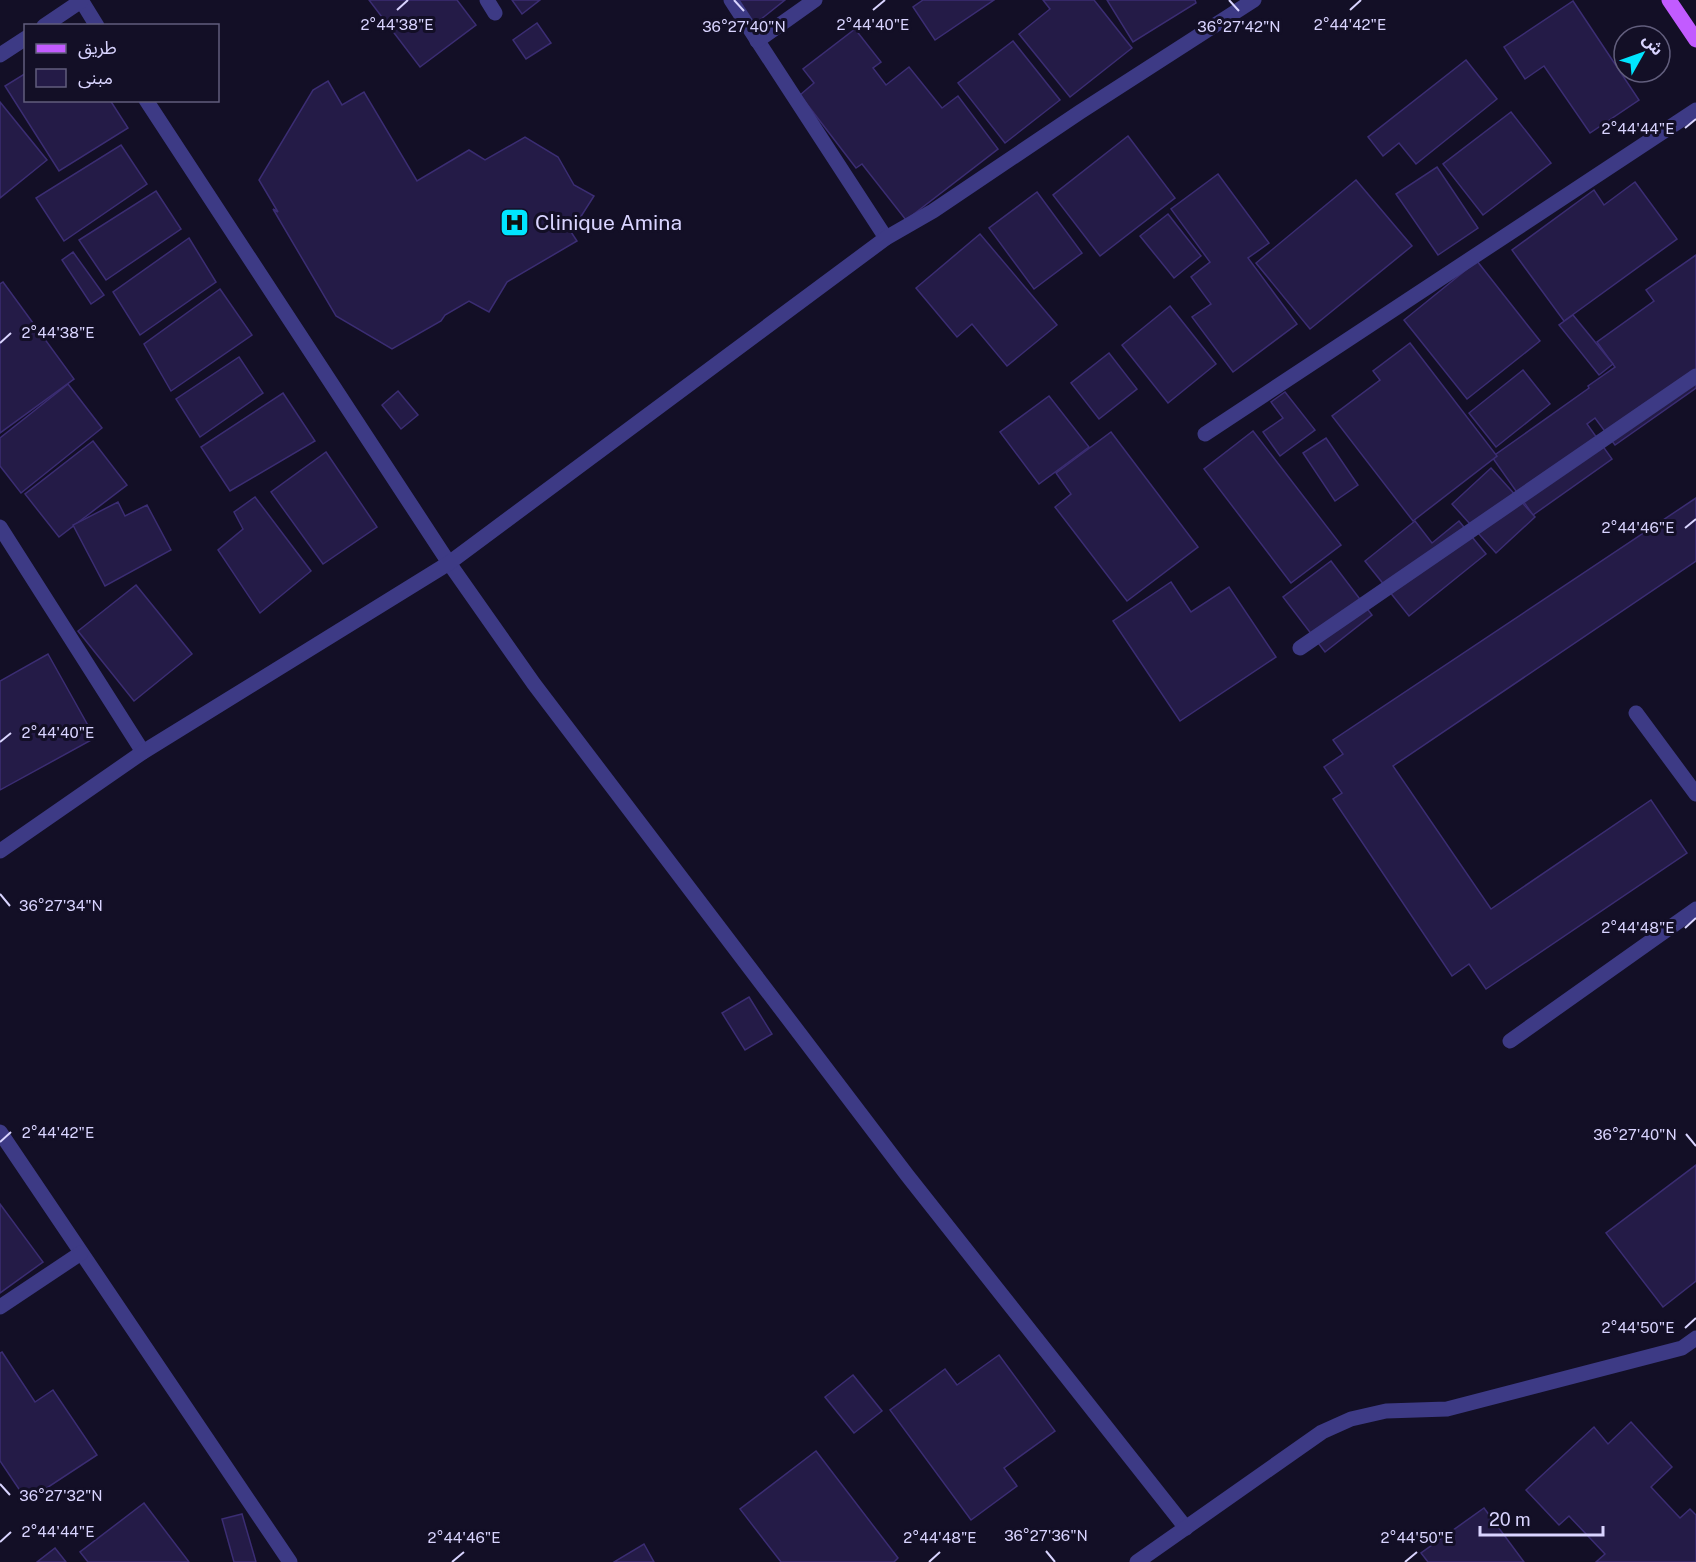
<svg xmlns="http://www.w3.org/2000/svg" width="1696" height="1562" font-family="'Public Sans','Noto Sans Arabic',sans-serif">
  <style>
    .building { fill: #241b47; stroke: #3b2d73; stroke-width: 1.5 }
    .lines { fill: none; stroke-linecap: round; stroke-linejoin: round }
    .street { stroke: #3d3a85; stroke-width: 15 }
    .primary { stroke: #c25bff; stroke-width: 15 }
    .ticks { fill: none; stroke: #d9d4ff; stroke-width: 2 }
    .labels { text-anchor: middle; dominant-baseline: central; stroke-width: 6; stroke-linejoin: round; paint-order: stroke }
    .poi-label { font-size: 21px; fill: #d9d4ff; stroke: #130f26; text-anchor: start }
    .ticks-label { font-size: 15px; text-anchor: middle; fill: #d9d4ff; stroke: #130f26; stroke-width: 6; stroke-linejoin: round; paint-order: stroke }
  </style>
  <rect width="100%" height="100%" fill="#130f26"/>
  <g class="building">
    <path d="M 369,0 L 457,0 L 476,25 L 420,67 Z"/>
    <path d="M 512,0 L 540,0 L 522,14 Z"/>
    <path d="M 736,0 L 785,0 L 755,24 Z"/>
    <path d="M 923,0 L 994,0 L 935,40 L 913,7 Z"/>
    <path d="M 1043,0 L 1094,0 L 1132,48 L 1070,97 L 1019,34 L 1050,9 Z"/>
    <path d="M 1107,0 L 1195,0 L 1196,3 L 1133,42 Z"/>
    <path d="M 1573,1 L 1639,100 L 1590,133 L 1544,66 L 1525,79 L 1504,47 Z"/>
    <path d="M 537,23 L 551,43 L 526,59 L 513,40 Z"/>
    <path d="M 855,29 L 881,62 L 873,68 L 886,85 L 909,67 L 942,108 L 958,96 L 998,149 L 906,220 L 862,164 L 856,168 L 800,95 L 814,83 L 803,69 Z"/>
    <path d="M 1013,41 L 1060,100 L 1005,143 L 958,83 Z"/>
    <path d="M 1466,60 L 1497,99 L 1416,164 L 1399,143 L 1383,156 L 1368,137 Z"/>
    <path d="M 26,73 L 26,100 L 110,100 L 128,128 L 59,171 L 5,86 Z"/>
    <path d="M 328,81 L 342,105 L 364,92 L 417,181 L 469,150 L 485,160 L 525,137 L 558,157 L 574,185 L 594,196 L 571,232 L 577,241 L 507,282 L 489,312 L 469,301 L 445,315 L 441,321 L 392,349 L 336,316 L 273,209 L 278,212 L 259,180 L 313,90 Z"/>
    <path d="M 0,102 L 47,160 L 0,198 Z"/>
    <path d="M 1511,112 L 1551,163 L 1483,215 L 1443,164 Z"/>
    <path d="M 1128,136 L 1175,198 L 1100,256 L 1053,195 Z"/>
    <path d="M 121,145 L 147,184 L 64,241 L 36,198 Z"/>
    <path d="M 1437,167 L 1478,228 L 1438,255 L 1396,194 Z"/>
    <path d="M 1218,174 L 1269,243 L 1248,258 L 1297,324 L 1233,372 L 1192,317 L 1211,304 L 1191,277 L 1210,262 L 1171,209 Z"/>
    <path d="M 1356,180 L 1412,246 L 1310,329 L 1256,263 Z"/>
    <path d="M 1635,182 L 1677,239 L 1564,321 L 1512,250 L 1594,190 L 1604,205 Z"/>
    <path d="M 156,191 L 181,229 L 106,280 L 79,240 Z"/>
    <path d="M 1037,192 L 1082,253 L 1034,289 L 989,228 Z"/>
    <path d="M 1168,214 L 1201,256 L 1174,278 L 1140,236 Z"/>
    <path d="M 980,234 L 1057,325 L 1007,366 L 972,324 L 957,337 L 916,288 Z"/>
    <path d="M 189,238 L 216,282 L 140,335 L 113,292 Z"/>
    <path d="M 73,252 L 104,295 L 91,304 L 62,260 Z"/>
    <path d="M 1696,255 L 1696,388 L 1615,445 L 1595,418 L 1587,424 L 1612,459 L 1533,515 L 1492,457 L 1589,388 L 1588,386 L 1615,367 L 1597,342 L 1654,301 L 1646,290 Z"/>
    <path d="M 1477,261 L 1540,341 L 1467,399 L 1404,320 Z"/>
    <path d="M 3,282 L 74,379 L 0,433 L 0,284 Z"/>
    <path d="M 220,289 L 252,335 L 171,391 L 144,344 Z"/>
    <path d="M 1170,306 L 1216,364 L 1168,403 L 1122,345 Z"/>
    <path d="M 1573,315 L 1613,364 L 1599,375 L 1559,325 Z"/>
    <path d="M 1410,343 L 1497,456 L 1413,521 L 1332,416 L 1380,380 L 1373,371 Z"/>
    <path d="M 1109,353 L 1137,389 L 1099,419 L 1071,383 Z"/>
    <path d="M 239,357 L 263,393 L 200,437 L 176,399 Z"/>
    <path d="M 1523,370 L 1550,404 L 1496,447 L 1469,413 Z"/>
    <path d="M 68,384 L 102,428 L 21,493 L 0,466 L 0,438 Z"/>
    <path d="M 398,391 L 418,415 L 401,429 L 382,405 Z"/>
    <path d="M 1285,392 L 1315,430 L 1280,456 L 1263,432 L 1283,418 L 1271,402 Z"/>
    <path d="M 283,393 L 315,441 L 230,491 L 201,447 Z"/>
    <path d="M 1049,396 L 1089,447 L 1039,484 L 1000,432 Z"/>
    <path d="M 1253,431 L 1341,545 L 1291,583 L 1204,469 Z"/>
    <path d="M 1111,432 L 1198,547 L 1127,601 L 1055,507 L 1071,494 L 1056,473 Z"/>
    <path d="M 1326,438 L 1358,485 L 1335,501 L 1303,453 Z"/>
    <path d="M 93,441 L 127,485 L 59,537 L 25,494 Z"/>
    <path d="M 326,452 L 377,527 L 323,564 L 271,492 Z"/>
    <path d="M 1491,468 L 1535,517 L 1496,553 L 1452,504 Z"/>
    <path d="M 255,497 L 311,571 L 260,613 L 218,550 L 243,529 L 234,512 Z"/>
    <path d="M 1696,498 L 1696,561 L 1393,766 L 1491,909 L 1651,800 L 1687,853 L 1486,989 L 1469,964 L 1452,976 L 1333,799 L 1342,793 L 1324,767 L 1343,754 L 1333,740 Z"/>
    <path d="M 118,502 L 125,516 L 147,505 L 171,550 L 105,586 L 73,525 Z"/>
    <path d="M 1415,521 L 1432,543 L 1459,521 L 1486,554 L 1409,616 L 1365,561 Z"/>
    <path d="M 1331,561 L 1372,615 L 1325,652 L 1283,597 Z"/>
    <path d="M 1171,582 L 1191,612 L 1229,587 L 1276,657 L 1180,721 L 1113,621 Z"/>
    <path d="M 136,585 L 192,654 L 134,701 L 78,631 Z"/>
    <path d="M 48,654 L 95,738 L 0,790 L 0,681 Z"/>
    <path d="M 749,997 L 772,1034 L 745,1050 L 722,1013 Z"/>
    <path d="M 1696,1165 L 1696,1281 L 1663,1307 L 1606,1233 Z"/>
    <path d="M 0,1204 L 43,1262 L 0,1293 Z"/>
    <path d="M 2,1352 L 35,1402 L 53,1390 L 97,1455 L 27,1501 L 0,1461 L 0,1353 Z"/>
    <path d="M 999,1355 L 1055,1431 L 1004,1468 L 1017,1486 L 971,1520 L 890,1410 L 945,1369 L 957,1385 Z"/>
    <path d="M 853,1375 L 882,1411 L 854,1433 L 825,1397 Z"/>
    <path d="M 1631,1422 L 1672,1467 L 1651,1487 L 1680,1518 L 1690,1509 L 1696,1515 L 1696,1562 L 1596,1562 L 1605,1554 L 1569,1516 L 1559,1525 L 1526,1490 L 1594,1427 L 1608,1444 Z"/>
    <path d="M 816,1451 L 898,1558 L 894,1562 L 781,1562 L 740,1509 Z"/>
    <path d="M 144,1503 L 189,1562 L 88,1562 L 80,1552 Z"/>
    <path d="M 1484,1508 L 1524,1562 L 1428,1562 L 1421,1553 Z"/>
    <path d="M 242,1514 L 256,1562 L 234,1562 L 222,1519 Z"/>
    <path d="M 644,1544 L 654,1562 L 614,1562 Z"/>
    <path d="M 55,1548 L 66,1562 L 37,1562 Z"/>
  </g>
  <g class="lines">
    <g class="street">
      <path d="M 81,0 L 97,26"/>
      <path d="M 487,0 L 495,13"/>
      <path d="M 731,0 L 886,238"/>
      <path d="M 44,26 L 81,1"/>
      <path d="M 757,41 L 815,0"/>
      <path d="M 0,55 L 26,38"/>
      <path d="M 146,100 L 449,563 L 534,684 L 907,1175 L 1186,1528"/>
      <path d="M 1205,434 L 1696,110"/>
      <path d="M 0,527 L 143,752"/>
      <path d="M 1300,648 L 1696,376"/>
      <path d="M 1636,713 L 1696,794"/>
      <path d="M 0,851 L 143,752 L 449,563 L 886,238 L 933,211 L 1080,112 L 1254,0"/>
      <path d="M 1510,1041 L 1696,909"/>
      <path d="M 0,1132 L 290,1562"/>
      <path d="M 0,1307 L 81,1253"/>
      <path d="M 1137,1562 L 1322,1432 L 1351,1419 L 1386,1411 L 1447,1409 L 1682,1348 L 1696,1338"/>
    </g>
    <path class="primary" d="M 1669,0 L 1696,40"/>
  </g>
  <path class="ticks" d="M 734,0 L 744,11M 1229,0 L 1239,11M 397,10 L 408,0M 873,10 L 885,0M 1350,10 L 1361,0M 1685,128 L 1696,119M 0,343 L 11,333M 1685,528 L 1696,519M 0,742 L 11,733M 0,894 L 10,906M 1685,928 L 1696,918M 1686,1134 L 1696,1146M 0,1142 L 11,1132M 1685,1328 L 1696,1318M 0,1484 L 10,1495M 0,1542 L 11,1532M 1046,1551 L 1055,1562M 452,1562 L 464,1552M 929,1562 L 940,1552M 1405,1562 L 1417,1552"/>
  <defs>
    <symbol id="hospital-square" viewBox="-11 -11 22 22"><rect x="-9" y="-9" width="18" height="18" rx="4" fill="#00e5ff" stroke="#130f26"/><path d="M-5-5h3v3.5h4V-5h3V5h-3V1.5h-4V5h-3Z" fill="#111"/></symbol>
  </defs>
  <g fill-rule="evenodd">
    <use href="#hospital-square" x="498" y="206" width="33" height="33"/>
  </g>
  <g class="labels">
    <g class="poi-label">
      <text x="535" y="222">Clinique Amina</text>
    </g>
  </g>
  <g class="ticks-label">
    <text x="873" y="30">2°44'40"E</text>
    <text x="1350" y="30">2°44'42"E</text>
    <text x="397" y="30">2°44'38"E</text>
    <text x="744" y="32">36°27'40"N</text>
    <text x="1239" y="32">36°27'42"N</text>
    <text x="1638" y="134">2°44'44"E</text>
    <text x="58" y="338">2°44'38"E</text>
    <text x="1638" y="533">2°44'46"E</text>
    <text x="58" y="738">2°44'40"E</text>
    <text x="61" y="911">36°27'34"N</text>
    <text x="1638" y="933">2°44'48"E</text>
    <text x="58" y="1138">2°44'42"E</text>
    <text x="1635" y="1140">36°27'40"N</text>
    <text x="1638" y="1333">2°44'50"E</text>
    <text x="61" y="1501">36°27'32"N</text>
    <text x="58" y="1537">2°44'44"E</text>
    <text x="1046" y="1541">36°27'36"N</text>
    <text x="464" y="1543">2°44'46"E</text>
    <text x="940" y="1543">2°44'48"E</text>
    <text x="1417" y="1543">2°44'50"E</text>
  </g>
  <rect x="24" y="24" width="195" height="78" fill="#130f26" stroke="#625e7d" stroke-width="1.5"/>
  <rect x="36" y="44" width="30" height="9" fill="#c25bff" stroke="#625e7d" stroke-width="1.5"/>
  <text x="78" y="54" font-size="18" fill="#d9d4ff">طريق</text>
  <rect x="36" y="69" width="30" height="18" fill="#241b47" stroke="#625e7d" stroke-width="1.5"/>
  <text x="78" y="84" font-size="18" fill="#d9d4ff">مبنى</text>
  <g transform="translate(1642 54) rotate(50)"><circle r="28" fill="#130f26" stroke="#625e7d" stroke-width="1.5"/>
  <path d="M0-4.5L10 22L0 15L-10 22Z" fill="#00e5ff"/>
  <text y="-9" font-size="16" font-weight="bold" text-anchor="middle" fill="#d9d4ff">ش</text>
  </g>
  <path d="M1480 1526v9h123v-9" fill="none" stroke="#d9d4ff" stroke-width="3"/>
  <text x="1489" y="1526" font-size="18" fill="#d9d4ff" stroke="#130f26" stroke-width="4.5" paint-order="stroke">20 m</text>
</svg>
